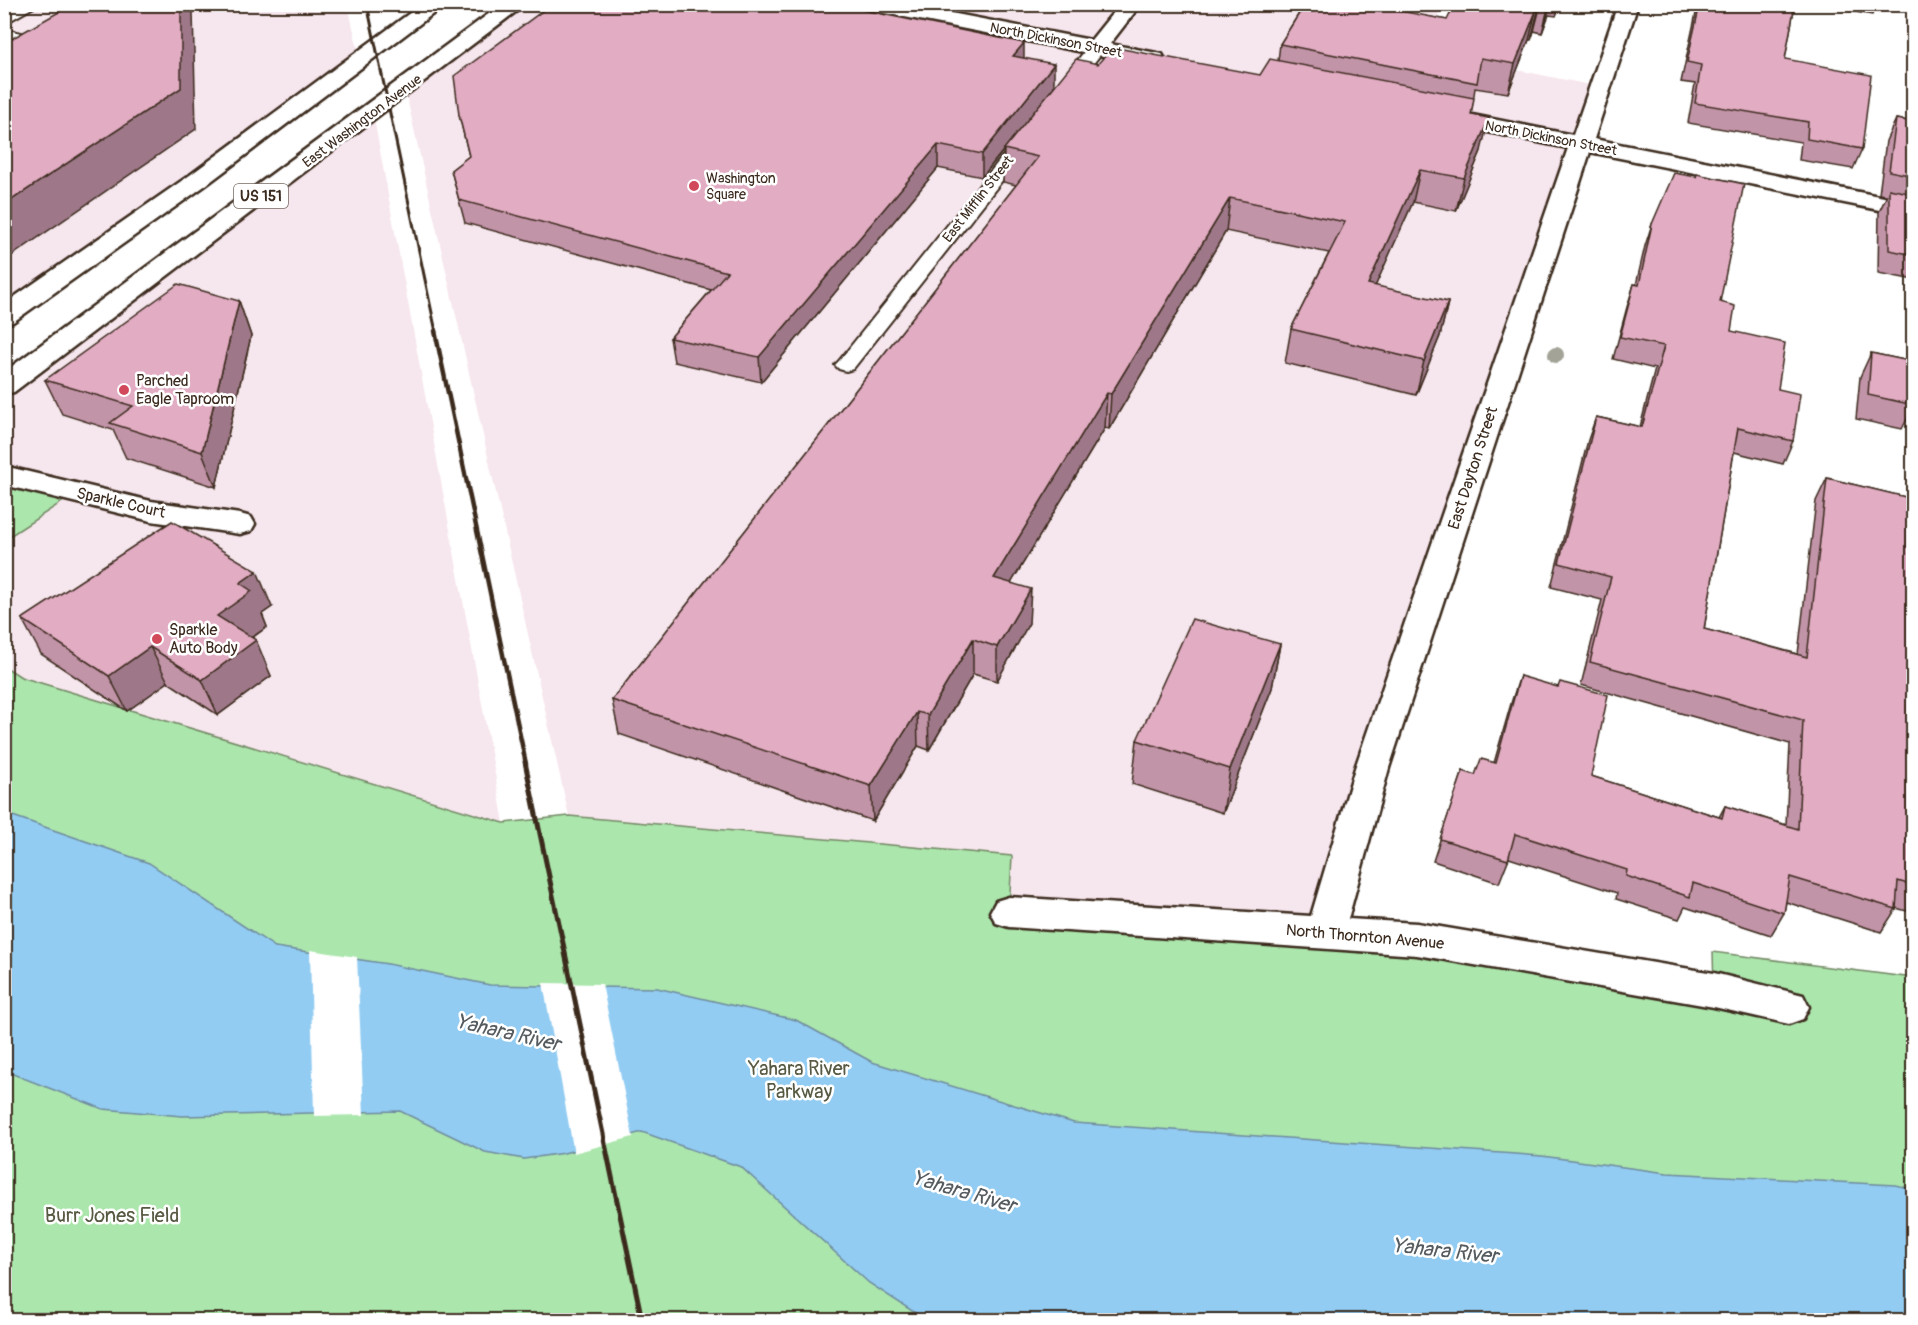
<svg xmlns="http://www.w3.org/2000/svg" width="1918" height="1325" font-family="Pangolin,sans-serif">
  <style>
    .built { fill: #f6e6ed }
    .green { fill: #abe6ac; stroke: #738865; stroke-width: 1.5 }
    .water { fill: #92ccf2; stroke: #6f8b9d; stroke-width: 1.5 }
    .pier { fill: #fff }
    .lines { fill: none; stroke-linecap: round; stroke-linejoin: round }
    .lane-casing { stroke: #3b2a1e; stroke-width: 4 }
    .street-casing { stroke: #3b2a1e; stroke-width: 5 }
    .primary-casing { stroke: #3b2a1e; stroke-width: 5 }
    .lane { fill: #fff; fill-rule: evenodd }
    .street { fill: #fff; fill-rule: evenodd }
    .primary { fill: #fff; fill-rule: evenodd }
    .rail-far2 { stroke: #3b2a1e; stroke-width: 3 }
    .rail-far1 { stroke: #3b2a1e; stroke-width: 4.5 }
    .rail { stroke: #3b2a1e; stroke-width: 5 }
    .tree { fill: #a3a497 }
    .wall { fill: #c294a8; stroke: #3b2a1e; stroke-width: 1.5 }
    .shaded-wall { fill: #9e7888; stroke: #3b2a1e; stroke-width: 1.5 }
    .building { fill: #e2acc3; stroke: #3b2a1e; stroke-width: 1.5 }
    .poi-dot { fill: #d1495b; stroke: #fff; stroke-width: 2 }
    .labels { text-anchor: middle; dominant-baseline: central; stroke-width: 5; stroke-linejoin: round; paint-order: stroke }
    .far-street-label { font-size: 14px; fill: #3b2a1e; stroke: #fff }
    .far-poi-label { font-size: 14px; fill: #3b2a1e; stroke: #fff; text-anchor: start }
    .shield { fill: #fff; stroke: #766a62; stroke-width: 1.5 }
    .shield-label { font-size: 15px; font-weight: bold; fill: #3b2a1e }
    .poi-label { font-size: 16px; fill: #3b2a1e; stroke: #fff; text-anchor: start }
    .street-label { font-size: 16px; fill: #3b2a1e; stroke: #fff }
    .near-park-label { font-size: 20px; fill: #575942; stroke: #fff }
    .near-water-label { font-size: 21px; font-style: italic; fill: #555b5e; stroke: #fff }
  </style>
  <rect width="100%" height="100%" fill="#fff"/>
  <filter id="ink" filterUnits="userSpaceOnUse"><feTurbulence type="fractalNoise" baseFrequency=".0167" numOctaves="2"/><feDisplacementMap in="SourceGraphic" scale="12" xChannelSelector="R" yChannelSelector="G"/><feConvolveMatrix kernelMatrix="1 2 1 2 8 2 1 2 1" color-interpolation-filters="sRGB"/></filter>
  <g filter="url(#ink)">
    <g class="built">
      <path d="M 516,4 L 1444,5 L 1419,50 L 1600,87 L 1325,933 L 1009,912 L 1012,856 L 569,816 L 405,89 Z"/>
      <path d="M 5,5 L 348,5 L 360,59 L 5,316 Z"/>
      <path d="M 373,113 L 504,823 L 21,677 L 5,666 L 5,539 L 75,493 L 5,475 L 4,386 Z"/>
    </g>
    <g class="green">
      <path d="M 5,475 L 76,493 L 5,539 Z"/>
      <path d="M 4,666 L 21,677 L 504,823 L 569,816 L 1012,856 L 1009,911 L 1417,939 L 1714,989 L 1713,952 L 1913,978 L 1913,1320 L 5,1320 Z"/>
    </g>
    <path class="water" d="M 4,813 L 149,863 L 275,947 L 388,964 L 490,985 L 657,988 L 796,1020 L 872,1062 L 1074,1123 L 1542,1156 L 1667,1173 L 1895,1185 L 1913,1189 L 1913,1320 L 926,1320 L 869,1283 L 741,1167 L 642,1132 L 564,1153 L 524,1159 L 485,1152 L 400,1111 L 182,1116 L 103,1109 L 5,1071 Z"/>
    <g class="pier">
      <path d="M 310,950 L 357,957 L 364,1115 L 314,1116 Z"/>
      <path d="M 543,983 L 602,984 L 633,1137 L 574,1153 Z"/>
    </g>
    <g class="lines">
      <defs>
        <g id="lane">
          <path d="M 18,4 L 39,4 L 4,24 L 4,12 Z"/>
          <path d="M 4,29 L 55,41 L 57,45 L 49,50 L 4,39 Z"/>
          <path d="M 1097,42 L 1105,47 L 1103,51 L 1072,91 L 1060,91 L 1057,87 L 1060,83 L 1091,43 Z"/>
          <path d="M 1025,135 L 1031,136 L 1034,140 L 1031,144 L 853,369 L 846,371 L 839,369 L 835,365 L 839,361 L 1019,136 Z"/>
        </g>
        <g id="street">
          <path d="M 859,4 L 904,4 L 1091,40 L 1120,4 L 1141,4 L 1110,44 L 1162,54 L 1165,59 L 1162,64 L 1154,66 L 869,10 L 862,8 Z"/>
          <path d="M 1618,4 L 1638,4 L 1594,139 L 1914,203 L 1914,217 L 1590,152 L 1389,768 L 1348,919 L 1417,923 L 1714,973 L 1803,995 L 1809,1007 L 1803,1019 L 1789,1024 L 1714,1007 L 1417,955 L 1009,927 L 996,923 L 990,912 L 996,901 L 1009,897 L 1311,916 L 1355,768 L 1568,148 L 1442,123 L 1434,121 L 1431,116 L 1434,111 L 1442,109 L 1573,135 Z"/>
          <path d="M 4,466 L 151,501 L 240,514 L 251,517 L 255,524 L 251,531 L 240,534 L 151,521 L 4,485 Z"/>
        </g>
        <g id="primary">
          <path d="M 422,4 L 446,4 L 206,185 L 13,322 L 4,324 L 4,304 L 190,175 Z"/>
          <path d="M 502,4 L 526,4 L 14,392 L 4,394 L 4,372 Z"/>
        </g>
      </defs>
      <use href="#lane" class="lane-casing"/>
      <use href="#street" class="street-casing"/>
      <use href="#primary" class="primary-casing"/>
      <use href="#lane" class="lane"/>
      <use href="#street" class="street"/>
      <use href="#primary" class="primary"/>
      <path class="rail-far2" d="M 367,4 L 436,332"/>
      <path class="rail-far1" d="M 435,331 L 526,764"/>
      <path class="rail" d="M 525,762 L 642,1320"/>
    </g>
    <circle class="tree" cx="1556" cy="355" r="8"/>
    <g class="wall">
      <path d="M 1303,4 L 1376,4 L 1374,7 L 1447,20 L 1477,4 L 1561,4 L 1556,16 L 1549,15 L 1542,33 L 1534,31 L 1531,40 L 1529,40 L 1508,93 L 1475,88 L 1471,115 L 1481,151 L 1456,211 L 1413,202 L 1375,286 L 1448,302 L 1440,336 L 1416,395 L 1285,363 L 1291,329 L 1329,253 L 1226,231 L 1109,429 L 1105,428 L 1011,583 L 1029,623 L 997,681 L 973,674 L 929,750 L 918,746 L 873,821 L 619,734 L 612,700 L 851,396 L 1016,185 L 1003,182 L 1004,150 L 982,177 L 938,168 L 761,382 L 674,362 L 670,338 L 711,290 L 465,223 L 451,170 L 469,156 L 459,115 L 1024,58 L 1054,87 L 1015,136 L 1098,64 L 1260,75 L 1278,61 L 1280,44 L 1303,7 Z"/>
      <path d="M 1698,4 L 1795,4 L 1785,59 L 1862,149 L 1853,169 L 1799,160 L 1801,142 L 1688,123 L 1695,84 L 1681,82 Z"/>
      <path d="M 1809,4 L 1877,4 L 1872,15 Z"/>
      <path d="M 1896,119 L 1914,122 L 1914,280 L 1878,273 L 1879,212 L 1887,195 L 1879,194 L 1886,141 Z"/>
      <path d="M 1652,224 L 1720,302 L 1731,331 L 1778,389 L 1793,441 L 1783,464 L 1734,452 L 1704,629 L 1798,654 L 1816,501 L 1827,478 L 1914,499 L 1914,913 L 1896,908 L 1896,909 L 1881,932 L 1786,902 L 1784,913 L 1771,935 L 1685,907 L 1679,919 L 1616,899 L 1617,893 L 1509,858 L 1499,883 L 1433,861 L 1463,771 L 1475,775 L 1494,763 L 1512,700 L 1520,676 L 1591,776 L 1719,817 L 1725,806 L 1786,825 L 1790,744 L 1581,685 L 1602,600 L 1551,587 L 1588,440 L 1596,417 L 1640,427 L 1655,369 L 1613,359 L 1627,307 L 1634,284 L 1636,285 L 1645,246 Z"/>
      <path d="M 239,301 L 251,336 L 216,487 L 126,458 L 113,430 L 62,414 L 45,380 Z"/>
      <path d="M 1871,353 L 1914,362 L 1914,406 L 1902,429 L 1856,419 L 1860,377 Z"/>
      <path d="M 272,607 L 262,614 L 267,627 L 252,638 L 271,676 L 218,715 L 168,682 L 127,711 L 41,654 L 22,619 Z"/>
      <path d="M 1280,644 L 1272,688 L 1223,813 L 1132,784 L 1137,740 Z"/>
    </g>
    <g class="shaded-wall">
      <path d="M 181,4 L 191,4 L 193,12 L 196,129 L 4,261 L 4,205 Z"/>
      <path d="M 1364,4 L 1376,4 L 1359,34 Z"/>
      <path d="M 1541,4 L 1534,31 L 1531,40 L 1538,11 Z"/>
      <path d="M 1549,4 L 1551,4 L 1542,33 Z"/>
      <path d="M 1536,11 L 1529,40 L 1508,93 L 1515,64 Z"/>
      <path d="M 1024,43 L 1024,65 L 1013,56 Z"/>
      <path d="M 1054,64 L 1054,87 L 982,177 L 982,154 Z"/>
      <path d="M 1489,118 L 1481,151 L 1456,211 L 1464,178 Z"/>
      <path d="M 938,145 L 938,168 L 761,382 L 759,357 Z"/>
      <path d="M 1420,170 L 1413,202 L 1361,318 L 1368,284 Z"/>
      <path d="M 1230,198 L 1226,231 L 1109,429 L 1111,394 Z"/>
      <path d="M 239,301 L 251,336 L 216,487 L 202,452 Z"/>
      <path d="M 1448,302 L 1440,336 L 1416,395 L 1424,361 Z"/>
      <path d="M 1107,393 L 1105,428 L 993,613 L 994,578 Z"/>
      <path d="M 257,571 L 272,607 L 262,614 L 267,627 L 232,651 L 217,616 L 240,583 Z"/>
      <path d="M 1031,589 L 1029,623 L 997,681 L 997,647 Z"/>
      <path d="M 973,639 L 973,674 L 929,750 L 928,715 Z"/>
      <path d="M 256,640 L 271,676 L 218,715 L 202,680 Z"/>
      <path d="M 1280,644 L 1272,688 L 1223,813 L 1230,769 Z"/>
      <path d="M 150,647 L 168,682 L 127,711 L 109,676 Z"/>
      <path d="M 917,712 L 918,746 L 873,821 L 871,786 Z"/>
    </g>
    <g class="building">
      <path d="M 73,4 L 181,4 L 181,88 L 4,205 L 4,43 Z"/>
      <path d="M 552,4 L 833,4 L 1024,43 L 1013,56 L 1054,64 L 982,154 L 938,145 L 759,357 L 670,338 L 727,272 L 459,200 L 451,170 L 469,156 L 459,115 L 454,76 Z"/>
      <path d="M 1305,4 L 1364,4 L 1447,20 L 1455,4 L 1541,4 L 1538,11 L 1536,11 L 1515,64 L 1481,58 L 1477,83 L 1280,44 Z"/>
      <path d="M 1700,4 L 1795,4 L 1785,59 L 1871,75 L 1862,149 L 1807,139 L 1808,122 L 1695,103 L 1701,65 L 1687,62 Z"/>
      <path d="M 1112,47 L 1260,75 L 1270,59 L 1474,98 L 1471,115 L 1489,118 L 1464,178 L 1420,170 L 1368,284 L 1448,302 L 1424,361 L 1291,329 L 1345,222 L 1230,198 L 1111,394 L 1107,393 L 994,578 L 1031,589 L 997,647 L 973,639 L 928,715 L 917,712 L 871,786 L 612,700 L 851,396 L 1038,157 L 1004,149 L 1076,59 L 1098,64 Z"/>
      <path d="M 1896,119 L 1914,122 L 1914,176 L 1889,171 Z"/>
      <path d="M 1674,173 L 1696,177 L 1697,174 L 1744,184 L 1720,302 L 1735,306 L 1731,331 L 1785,343 L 1778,389 L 1800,394 L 1793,441 L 1738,428 L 1704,629 L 1807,657 L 1827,478 L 1914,499 L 1914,886 L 1898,881 L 1896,909 L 1790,877 L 1784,913 L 1693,883 L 1690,897 L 1626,876 L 1627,870 L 1515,834 L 1508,860 L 1440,839 L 1463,771 L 1475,775 L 1481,759 L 1496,763 L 1520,676 L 1558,687 L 1560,682 L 1608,695 L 1591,776 L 1722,818 L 1725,806 L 1798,829 L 1803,720 L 1590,662 L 1611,577 L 1559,563 L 1596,417 L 1642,427 L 1664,346 L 1620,337 L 1634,284 L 1639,285 L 1652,224 Z"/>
      <path d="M 1889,189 L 1914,194 L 1914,255 L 1889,250 Z"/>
      <path d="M 178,284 L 239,301 L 202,452 L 110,423 L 133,406 L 45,380 Z"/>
      <path d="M 1871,353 L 1914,362 L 1914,405 L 1868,395 Z"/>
      <path d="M 172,521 L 257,571 L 240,583 L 252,591 L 217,616 L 256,640 L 202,680 L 150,647 L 109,676 L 22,619 Z"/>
      <path d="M 1192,619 L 1280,644 L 1230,769 L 1137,740 Z"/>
    </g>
  </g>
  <g class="poi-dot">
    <circle cx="694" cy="186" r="6"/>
    <circle cx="124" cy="390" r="6"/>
    <circle cx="157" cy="639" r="6"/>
  </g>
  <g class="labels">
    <g class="far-street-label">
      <text transform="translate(1056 40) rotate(11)">North Dickinson Street</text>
      <text transform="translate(362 121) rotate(-37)">East Washington Avenue</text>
      <text transform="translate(1551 138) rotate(11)">North Dickinson Street</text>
      <text transform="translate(978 199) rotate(-52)">East Mifflin Street</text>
    </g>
    <g class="far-poi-label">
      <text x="706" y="178">Washington<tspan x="706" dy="16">Square</tspan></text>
    </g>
    <rect class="shield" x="234" y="184" width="54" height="24" rx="4.5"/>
    <g class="shield-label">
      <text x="261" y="196">US 151</text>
    </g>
    <g class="poi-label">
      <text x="136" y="381">Parched<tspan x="136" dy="18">Eagle Taproom</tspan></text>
      <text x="169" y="630">Sparkle<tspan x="169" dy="18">Auto Body</tspan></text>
    </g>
    <g class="street-label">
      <text transform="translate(1473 468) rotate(-72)">East Dayton Street</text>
      <text transform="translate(121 503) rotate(13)">Sparkle Court</text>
      <text transform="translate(1365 937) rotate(5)">North Thornton Avenue</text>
    </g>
    <g class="near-park-label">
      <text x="799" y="1068">Yahara River<tspan x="799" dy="23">Parkway</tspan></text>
      <text x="112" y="1215">Burr Jones Field</text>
    </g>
    <g class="near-water-label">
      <text transform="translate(508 1033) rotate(13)">Yahara River</text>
      <text transform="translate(964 1192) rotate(16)">Yahara River</text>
      <text transform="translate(1445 1251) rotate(6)">Yahara River</text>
    </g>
  </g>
  <rect width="1918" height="1325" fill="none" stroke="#fff" stroke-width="24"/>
  <rect x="12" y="12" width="1894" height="1301" fill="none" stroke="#3b2a1e" stroke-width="2" filter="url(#ink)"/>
</svg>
